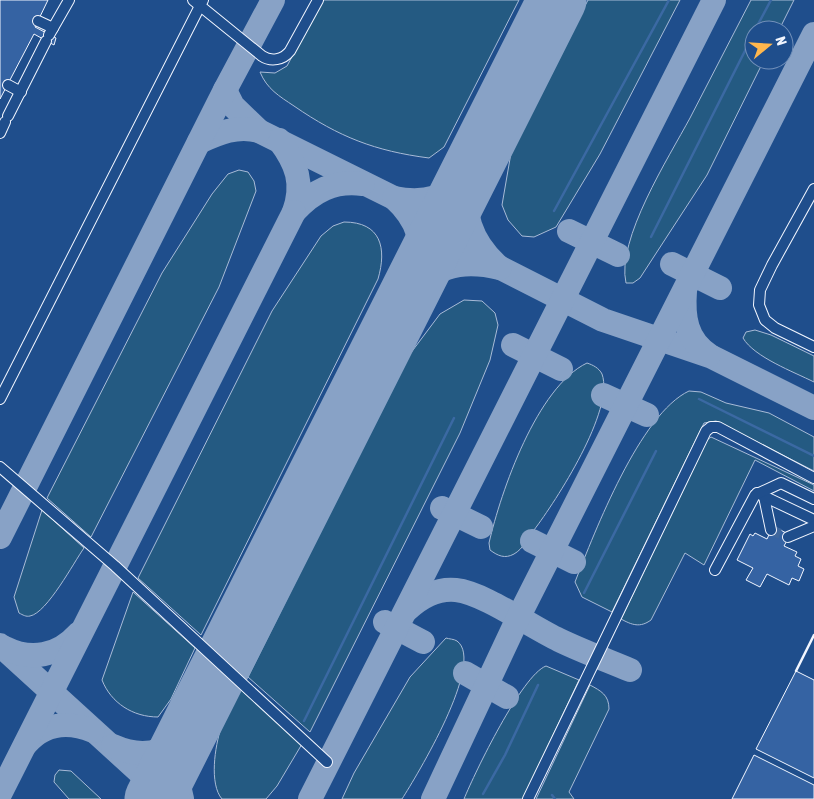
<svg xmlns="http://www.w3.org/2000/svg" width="814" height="799" font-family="'Asap Condensed',sans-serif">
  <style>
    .green { fill: #245a82; stroke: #a8bbd7 }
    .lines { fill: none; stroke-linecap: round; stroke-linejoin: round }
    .stream { stroke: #3b69a3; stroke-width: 2.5 }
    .taxiway { stroke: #88a2c6; stroke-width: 24 }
    .runway { stroke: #88a2c6; stroke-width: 59 }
    .building { fill: #3563a3; stroke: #f2f6ff }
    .minor-tunnel { stroke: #3f679d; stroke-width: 10; stroke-dasharray: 10 5; stroke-linecap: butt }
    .minor-casing { stroke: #f2f6ff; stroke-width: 12 }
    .minor { stroke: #1f4e8c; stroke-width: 10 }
    .wall { stroke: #f2f6ff; stroke-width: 2.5 }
  </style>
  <rect width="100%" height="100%" fill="#1f4e8c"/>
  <g class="green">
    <path d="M 322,0 L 519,0 L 444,147 L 429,158 C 375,151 339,137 294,106 C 279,96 267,89 260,72 L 275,73 L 287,66 Z"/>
    <path d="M 588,0 L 680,0 L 600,154 L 556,227 L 534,237 L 522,236 L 508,220 L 502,205 L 511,153 Z"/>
    <path d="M 751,0 L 794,0 L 779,30 L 754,30 L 754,60 L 764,60 L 707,175 L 640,278 L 633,283 L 626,283 C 616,240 669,157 690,118 C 710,79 731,39 751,0 Z"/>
    <path d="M 239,170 L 248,172 L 254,181 L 256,191 L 219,287 L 91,537 L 47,498 L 162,273 L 212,194 L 228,174 Z"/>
    <path d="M 344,222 C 381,222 387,248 378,279 L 201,635 L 138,578 L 272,311 L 321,236 L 333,226 Z"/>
    <path d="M 464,300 L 482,301 L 495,313 L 498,325 L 490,360 L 460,433 L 310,732 L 248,677 L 407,358 L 440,314 Z"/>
    <path d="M 755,330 L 771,335 L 814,356 L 814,382 C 794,372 754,357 743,338 L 746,332 Z"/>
    <path d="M 587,363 C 593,365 599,368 602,374 C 615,410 556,501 534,530 C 528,538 523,549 514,554 C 505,559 498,556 490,550 L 489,543 C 501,491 537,387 587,363 Z"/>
    <path d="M 689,391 L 701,392 L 726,403 L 769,413 L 814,437 L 814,471 L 716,421 L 704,423 L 612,612 L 582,597 L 575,582 C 595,531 640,414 689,391 Z"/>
    <path d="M 711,437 L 814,485 L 814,491 L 755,460 L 704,565 L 685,553 L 651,620 C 640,628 632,625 621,619 L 707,440 Z"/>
    <path d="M 42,510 L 84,548 C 74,562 47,613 30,616 C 26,617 23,615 19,613 L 14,597 Z"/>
    <path d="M 133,592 L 195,648 L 171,699 L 158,717 C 133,717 111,703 102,680 Z"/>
    <path d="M 446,638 C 449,639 454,639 457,641 C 486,662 416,777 402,799 L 342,799 L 354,773 L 410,677 Z"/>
    <path d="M 546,666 L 579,680 L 523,799 L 464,799 C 475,772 522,675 546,666 Z"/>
    <path d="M 590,685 C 601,691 609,695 609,709 L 569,792 L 574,799 L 536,799 Z"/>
    <path d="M 241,690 L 302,744 L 277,786 L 266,799 L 222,799 C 209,784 215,746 221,728 C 225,715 235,702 241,690 Z"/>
    <path d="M 59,770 L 71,771 L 101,799 L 69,799 L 54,782 L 55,775 Z"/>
  </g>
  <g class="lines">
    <g class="stream">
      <path d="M 755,30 L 771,0"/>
      <path d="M 554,211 L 669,0"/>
      <path d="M 651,237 L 754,33"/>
      <path d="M 699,399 L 814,456"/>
      <path d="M 584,593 L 656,451"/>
      <path d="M 304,721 L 454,418"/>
      <path d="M 483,794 L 505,755 L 538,685"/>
      <path d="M 552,795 L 555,799"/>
    </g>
    <g class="taxiway">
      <path d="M 225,90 L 233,106 L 259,131 L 394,198 L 487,261 L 603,320 L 712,357 L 814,408"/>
      <path d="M 279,140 C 297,164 304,183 294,212 C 313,191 334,180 363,184"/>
      <path d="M 199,142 C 219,133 237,125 259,131"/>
      <path d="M 569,231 L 618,255"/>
      <path d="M 672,264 L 720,288"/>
      <path d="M 418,275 C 425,243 418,220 394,198 C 424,204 449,198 469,174"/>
      <path d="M 685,291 C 683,317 686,340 709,355"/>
      <path d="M 405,300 C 433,267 458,258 500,268 C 470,242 461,212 469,174"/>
      <path d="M 513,345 L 561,369"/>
      <path d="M 603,395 L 647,415"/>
      <path d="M 442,508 L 481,527"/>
      <path d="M 0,537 L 225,90 L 273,0"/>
      <path d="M 532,541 L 574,562"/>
      <path d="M 408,609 C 421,597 436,588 456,590 C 484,593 531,627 559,640 C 582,651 606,660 630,670"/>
      <path d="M 385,622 L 423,642"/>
      <path d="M 0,645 L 169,799"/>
      <path d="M 5,648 C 31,661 58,656 78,634"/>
      <path d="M 465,673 L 507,697"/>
      <path d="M 26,744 C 44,723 69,721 93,731"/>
      <path d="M 113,746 C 149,762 174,750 195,718"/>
      <path d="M 181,748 L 177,777 L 182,799"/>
      <path d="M 0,794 L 294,212"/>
      <path d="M 310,799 L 714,0"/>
      <path d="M 433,799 L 518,618 L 814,34"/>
    </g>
    <path class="runway" d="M 154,799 L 557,0"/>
  </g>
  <g class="building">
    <path d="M 0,0 L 48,0 L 35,27 L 56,38 L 54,45 L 34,34 L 0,99 Z"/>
    <path d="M 773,526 L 790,535 L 784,546 L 797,552 L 795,556 L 801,559 L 798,566 L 804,569 L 799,581 L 792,578 L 789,585 L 767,574 L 760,587 L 746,580 L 753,568 L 737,560 L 750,534 L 753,536 L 755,533 L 767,539 Z"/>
    <path d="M 796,671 L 814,680 L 814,778 L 756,749 Z"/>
    <path d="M 754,755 L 814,785 L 814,799 L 732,799 Z"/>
  </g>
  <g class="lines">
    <path class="minor-tunnel" d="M 771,530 L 788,537"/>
    <defs>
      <g id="minor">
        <path d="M 193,0 L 262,56 C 271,62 283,60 290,51 L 318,0"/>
        <path d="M 38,21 L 53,28"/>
        <path d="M 49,35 L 69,0"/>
        <path d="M 8,85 L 21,92"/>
        <path d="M 8,116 L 46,41"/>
        <path d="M 0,133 L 5,122"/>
        <path d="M 814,189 L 772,265 L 760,290 L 759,305 L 765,320 L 775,328 L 814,347"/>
        <path d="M 0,399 L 203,0"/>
        <path d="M 0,467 L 115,566 L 327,762"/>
        <path d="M 763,492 L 771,530"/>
        <path d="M 757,493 L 814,520"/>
        <path d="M 788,537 L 814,526"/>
        <path d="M 715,570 L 755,495 L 781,483 L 814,499"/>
        <path d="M 528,799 L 706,431 L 711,427 L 718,427 L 814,478"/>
      </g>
    </defs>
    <use href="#minor" class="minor-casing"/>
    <use href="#minor" class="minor"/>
    <path class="wall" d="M 796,671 L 814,635"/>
  </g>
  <g transform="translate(769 45) rotate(72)"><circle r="24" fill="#1f4e8c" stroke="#7391ba"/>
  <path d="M0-4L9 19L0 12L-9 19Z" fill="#ffb74d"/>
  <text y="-8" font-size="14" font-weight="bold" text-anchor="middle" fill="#f2f6ff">N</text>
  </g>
</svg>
